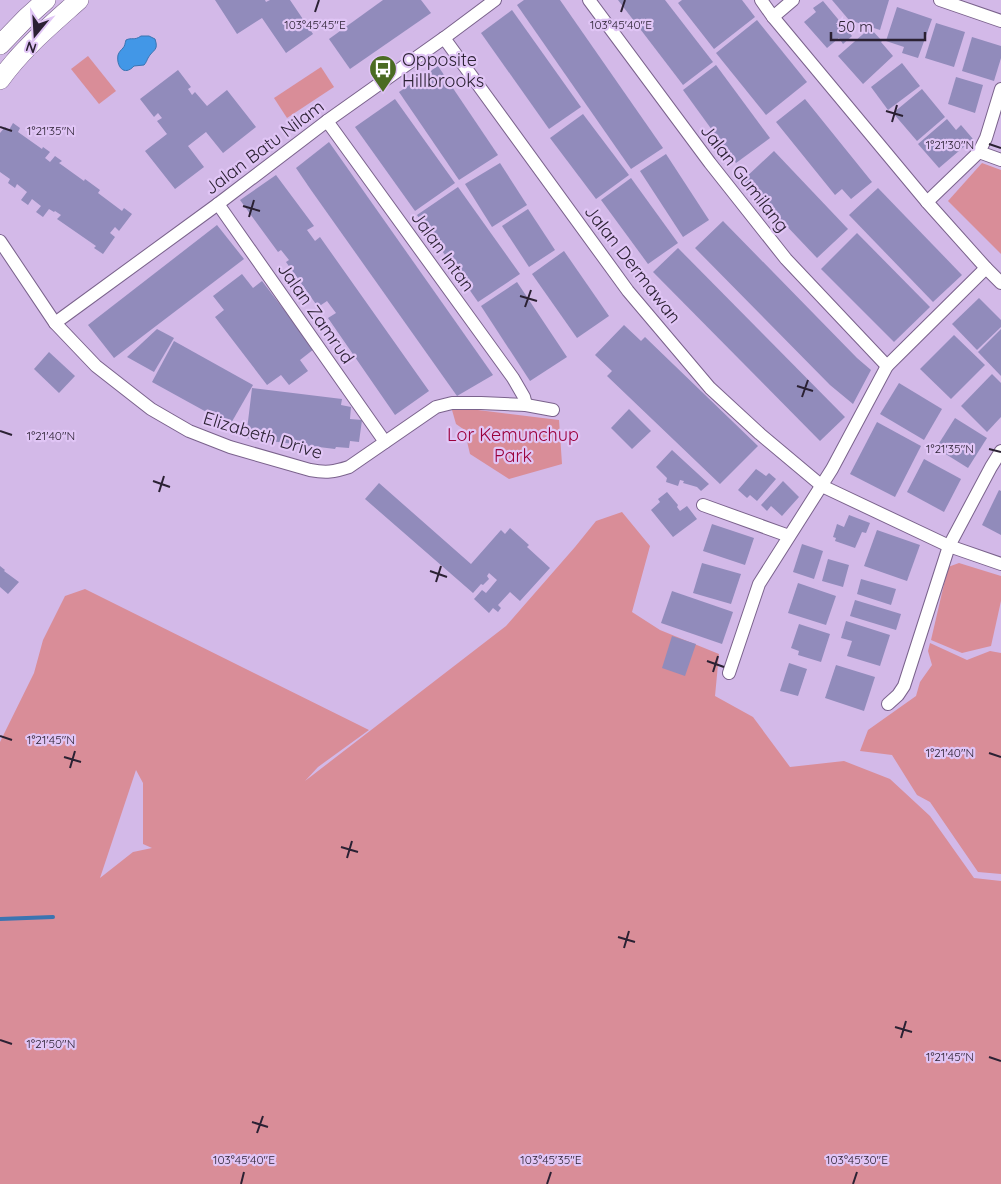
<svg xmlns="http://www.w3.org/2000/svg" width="1001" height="1184" font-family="Quicksand,sans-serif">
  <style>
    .green { fill: #d98d98; fill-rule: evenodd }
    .water { fill: #4297e7; stroke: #3b74b1 }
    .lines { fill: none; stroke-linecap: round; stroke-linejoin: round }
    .stream { stroke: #3b74b1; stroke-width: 4 }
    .building { fill: #918bbb }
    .street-casing { stroke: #7a628c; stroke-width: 14 }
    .secondary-casing { stroke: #7a628c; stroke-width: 20 }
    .street { stroke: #fff; stroke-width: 12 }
    .secondary { stroke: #fff; stroke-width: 19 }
    .ticks { fill: none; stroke: #2b2133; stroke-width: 2 }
    .labels { text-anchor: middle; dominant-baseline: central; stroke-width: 4.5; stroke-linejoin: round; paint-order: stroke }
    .poi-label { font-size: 18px; fill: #2b2133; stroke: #e0c5f5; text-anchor: start }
    .street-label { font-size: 18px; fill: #2b2133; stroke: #e0c5f5 }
    .park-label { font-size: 18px; fill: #9b013c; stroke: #e0c5f5 }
    .ticks-label { font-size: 12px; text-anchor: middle; fill: #2b2133; stroke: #e0c5f5; stroke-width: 4.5; stroke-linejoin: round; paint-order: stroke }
  </style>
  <rect width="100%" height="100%" fill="#d3b9e8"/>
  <g class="green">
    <path d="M 88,56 L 116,91 L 99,104 L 71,69 Z"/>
    <path d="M 321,67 L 334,87 L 287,118 L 274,98 Z"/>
    <path d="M 982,163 L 1001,170 L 1001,254 L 948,201 Z"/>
    <path d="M 470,409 L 559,420 L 562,464 L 509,479 L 470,454 L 466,437 L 466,431 L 456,424 L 452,410 Z"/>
    <path d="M 622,512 L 650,546 L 632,612 L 660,630 L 719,654 L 715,696 L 753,717 L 790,767 L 844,761 L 890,779 L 930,816 L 974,878 L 1001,881 L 1001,1184 L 0,1184 L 0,742 L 34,673 L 43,640 L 65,596 L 85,589 L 369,730 L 318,767 L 305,781 L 506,626 L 575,547 L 596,521 ZM 136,770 L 143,783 L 143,844 L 152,848 L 133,852 L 100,878 Z"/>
    <path d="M 959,563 L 1001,576 L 1001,601 L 991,646 L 962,653 L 931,640 L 948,567 Z"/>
    <path d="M 930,643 L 967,660 L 990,651 L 1001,653 L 1001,874 L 978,872 L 930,802 L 917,795 L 892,755 L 860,751 L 868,730 L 916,696 L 920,682 L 932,665 L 928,651 Z"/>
  </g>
  <path class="water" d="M 141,36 L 149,36 L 155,39 C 159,51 153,49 148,58 C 147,60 146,63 144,65 L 134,66 C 124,77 116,66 118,55 C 119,52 121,50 123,48 C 125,46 125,43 126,40 C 132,37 134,41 141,36 Z"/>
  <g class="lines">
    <path class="stream" d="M 0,919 L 53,917"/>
  </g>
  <g class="building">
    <path d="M 215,0 L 265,0 L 266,2 L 270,0 L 290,0 L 313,34 L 286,53 L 262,18 L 237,34 Z"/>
    <path d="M 383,0 L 421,0 L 431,13 L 350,69 L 329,39 Z"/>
    <path d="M 524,0 L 560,0 L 663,148 L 631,169 L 517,5 Z"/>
    <path d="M 618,0 L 665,0 L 713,62 L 683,85 Z"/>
    <path d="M 682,0 L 742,0 L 755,17 L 714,49 L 678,3 Z"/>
    <path d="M 832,0 L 889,0 L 880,30 L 849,20 Z"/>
    <path d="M 823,1 L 852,36 L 843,44 L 839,38 L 827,48 L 804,22 L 816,12 L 813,8 Z"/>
    <path d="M 897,7 L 932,19 L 918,58 L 902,53 L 904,47 L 886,41 Z"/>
    <path d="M 512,10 L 581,107 L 549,129 L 481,33 Z"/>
    <path d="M 757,20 L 807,82 L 766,115 L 716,53 Z"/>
    <path d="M 936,23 L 965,32 L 954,67 L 925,58 Z"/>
    <path d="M 870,28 L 882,41 L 881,42 L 893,56 L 863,84 L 838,56 Z"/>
    <path d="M 972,37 L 1001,46 L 1001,58 L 994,81 L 962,71 Z"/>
    <path d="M 902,63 L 920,86 L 888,110 L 871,87 Z"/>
    <path d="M 716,65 L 770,138 L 736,163 L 683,90 Z"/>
    <path d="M 438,66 L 498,155 L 459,180 L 399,92 Z"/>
    <path d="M 178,70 L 191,87 L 188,89 L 192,95 L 195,92 L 207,106 L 227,90 L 256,127 L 223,153 L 206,132 L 188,146 L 204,167 L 175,189 L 145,151 L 167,134 L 157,121 L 162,118 L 158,113 L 154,117 L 140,99 Z"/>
    <path d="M 956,77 L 983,85 L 975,113 L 948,104 Z"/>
    <path d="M 922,89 L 945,117 L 917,141 L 893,113 Z"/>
    <path d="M 395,99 L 455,183 L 415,211 L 355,127 Z"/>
    <path d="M 805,99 L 872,182 L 851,199 L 842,189 L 835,195 L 776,122 Z"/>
    <path d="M 583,114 L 629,175 L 596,199 L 550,138 Z"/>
    <path d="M 947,119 L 956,130 L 961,125 L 973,139 L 939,168 L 918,144 Z"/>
    <path d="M 13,123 L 20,128 L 18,132 L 42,149 L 43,147 L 50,152 L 45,158 L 50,162 L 55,156 L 62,161 L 59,163 L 84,181 L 85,179 L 100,190 L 98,193 L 122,211 L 124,208 L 132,214 L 119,231 L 115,227 L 110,233 L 115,237 L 103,254 L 94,248 L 96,246 L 57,219 L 61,215 L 55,211 L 54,212 L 49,209 L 43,217 L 36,212 L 41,206 L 32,199 L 28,205 L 21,200 L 27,192 L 17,184 L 15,188 L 8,183 L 10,179 L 0,172 L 0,133 L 5,127 L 9,130 Z"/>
    <path d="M 329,142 L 486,365 L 493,375 L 457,396 L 311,190 L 296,168 Z"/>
    <path d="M 774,151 L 848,229 L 817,258 L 743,180 Z"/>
    <path d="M 666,154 L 709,220 L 683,237 L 640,171 Z"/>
    <path d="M 500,163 L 527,205 L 492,227 L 465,184 Z"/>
    <path d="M 276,175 L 314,226 L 307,230 L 315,241 L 320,237 L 429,391 L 395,415 L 328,318 L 336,313 L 327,301 L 318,307 L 286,262 L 289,260 L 281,250 L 278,252 L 240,200 Z"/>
    <path d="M 631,178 L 678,243 L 648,264 L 601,200 Z"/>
    <path d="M 458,187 L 520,274 L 478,302 L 417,215 Z"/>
    <path d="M 878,188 L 962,275 L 933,302 L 849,215 Z"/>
    <path d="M 528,209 L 555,250 L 529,267 L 502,226 Z"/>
    <path d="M 723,221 L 857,358 L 871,370 L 853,404 L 830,385 L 695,248 Z"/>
    <path d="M 217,225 L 244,259 L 114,358 L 88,325 Z"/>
    <path d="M 857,233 L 930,307 L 894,342 L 821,269 Z"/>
    <path d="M 678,248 L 845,417 L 820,441 L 653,272 Z"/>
    <path d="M 564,251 L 609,316 L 577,338 L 532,274 Z"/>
    <path d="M 242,274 L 253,288 L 262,281 L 314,349 L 300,360 L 308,371 L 289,385 L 281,375 L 267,385 L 215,317 L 224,310 L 213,296 Z"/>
    <path d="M 517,282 L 567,357 L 530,381 L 481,306 Z"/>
    <path d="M 979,298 L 1001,320 L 1001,327 L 977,350 L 952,324 Z"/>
    <path d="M 624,325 L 641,341 L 645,337 L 758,446 L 720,484 L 607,376 L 612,371 L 595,355 Z"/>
    <path d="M 157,329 L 174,338 L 154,372 L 127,357 Z"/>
    <path d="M 1001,329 L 1001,376 L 978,352 Z"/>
    <path d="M 954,335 L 985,365 L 951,399 L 920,369 Z"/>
    <path d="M 174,341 L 253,385 L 230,425 L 152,382 Z"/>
    <path d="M 49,352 L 75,376 L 59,393 L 34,369 Z"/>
    <path d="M 992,374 L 1001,383 L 1001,417 L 987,432 L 961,406 Z"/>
    <path d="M 899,383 L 942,409 L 924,440 L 880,414 Z"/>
    <path d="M 252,388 L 342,399 L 341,405 L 351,407 L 350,419 L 362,420 L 359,442 L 350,441 L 349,448 L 336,447 L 335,449 L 246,438 Z"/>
    <path d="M 629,409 L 651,431 L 632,449 L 611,428 Z"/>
    <path d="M 955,418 L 987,438 L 968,468 L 936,448 Z"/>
    <path d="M 877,422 L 921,446 L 895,497 L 850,474 Z"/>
    <path d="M 672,450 L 709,484 L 701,491 L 697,487 L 683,483 L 684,481 L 680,480 L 678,486 L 666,482 L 667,478 L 656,467 Z"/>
    <path d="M 924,459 L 961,479 L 944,512 L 907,492 Z"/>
    <path d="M 756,469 L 766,476 L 769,473 L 776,479 L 757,501 L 750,495 L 747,498 L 738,490 Z"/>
    <path d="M 783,481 L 799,497 L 782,516 L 771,506 L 767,511 L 761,505 Z"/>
    <path d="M 379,483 L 471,564 L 501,530 L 505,534 L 510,528 L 529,545 L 527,547 L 550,568 L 520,601 L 510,592 L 498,605 L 501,608 L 498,612 L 493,608 L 489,613 L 474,599 L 482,590 L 486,593 L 497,580 L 489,573 L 487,576 L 489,579 L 483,585 L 481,584 L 473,593 L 365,499 Z"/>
    <path d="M 999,490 L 1001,491 L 1001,535 L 982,525 Z"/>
    <path d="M 667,492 L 678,505 L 677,507 L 680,511 L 687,506 L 697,519 L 673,537 L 651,510 L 660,502 L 658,499 Z"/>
    <path d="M 849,515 L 870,523 L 866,533 L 862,532 L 855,548 L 835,541 L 836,538 L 833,537 L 837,524 L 844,527 Z"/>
    <path d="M 712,524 L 754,538 L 745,565 L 703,551 Z"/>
    <path d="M 877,530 L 920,545 L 907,581 L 864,566 Z"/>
    <path d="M 802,544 L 823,551 L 814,579 L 793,572 Z"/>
    <path d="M 828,559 L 849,565 L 843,587 L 822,581 Z"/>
    <path d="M 702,563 L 741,574 L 731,604 L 693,593 Z"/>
    <path d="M 0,566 L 5,570 L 4,571 L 19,582 L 8,594 L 0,587 Z"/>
    <path d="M 861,579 L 896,589 L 891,605 L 857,594 Z"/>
    <path d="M 798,583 L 836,596 L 826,625 L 788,613 Z"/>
    <path d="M 672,591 L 733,612 L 722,644 L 661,623 Z"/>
    <path d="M 855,600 L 901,614 L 896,630 L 850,616 Z"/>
    <path d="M 846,621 L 890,635 L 880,666 L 847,656 L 852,641 L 841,638 Z"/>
    <path d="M 799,624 L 830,634 L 821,662 L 798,655 L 799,651 L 791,648 Z"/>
    <path d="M 672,636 L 696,644 L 685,676 L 662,668 Z"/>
    <path d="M 789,663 L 807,669 L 798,696 L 780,691 Z"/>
    <path d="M 836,665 L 875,677 L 864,711 L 825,698 Z"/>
  </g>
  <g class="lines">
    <defs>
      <g id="street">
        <path d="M 589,0 L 710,163 L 786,259 L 887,366"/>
        <path d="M 761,0 L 773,17 L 927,202 L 986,268 L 1001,283"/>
        <path d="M 940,0 L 1001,21"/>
        <path d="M 773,17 L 793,0"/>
        <path d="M 444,38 L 628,291 L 710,388 L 760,434 L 822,486 L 949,546 L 1001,564"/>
        <path d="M 327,121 L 513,378 L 524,397 L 526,405"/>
        <path d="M 979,152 L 1001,160"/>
        <path d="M 927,202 L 979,152 L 986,138 L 1001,89"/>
        <path d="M 218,204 L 385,442"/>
        <path d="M 0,241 L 55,323 L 96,366 L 151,409 L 189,431 L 230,447 L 310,470 C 326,473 334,472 349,467 L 436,407 L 452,403 L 481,403 L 526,405 L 553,410"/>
        <path d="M 55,323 L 218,204 L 327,121 L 444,38 L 495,0"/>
        <path d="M 703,505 L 789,536"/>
        <path d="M 729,673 L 759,584 L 832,469 L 887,366 L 986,268"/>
        <path d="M 888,704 L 898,695 L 904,686 L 949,546 L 991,467 L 1001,451"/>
      </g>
      <g id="secondary">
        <path d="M 0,45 L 26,18 L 46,0"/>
        <path d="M 0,80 C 22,49 51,25 79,0"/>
      </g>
    </defs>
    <use href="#street" class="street-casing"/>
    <use href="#secondary" class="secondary-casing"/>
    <use href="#street" class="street"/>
    <use href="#secondary" class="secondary"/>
  </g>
  <path class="ticks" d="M 315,12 L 319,0M 621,12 L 625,0M 886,111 L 903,116M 892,122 L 897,105M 0,127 L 12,131M 989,144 L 1001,148M 243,206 L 260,211M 249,217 L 254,200M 520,296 L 537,301M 525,307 L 531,290M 797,386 L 813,391M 802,397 L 808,380M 0,431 L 12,435M 989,449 L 1001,452M 153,481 L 170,487M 159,492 L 164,476M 430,571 L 447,577M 436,582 L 441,566M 707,661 L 724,667M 713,672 L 718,656M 0,736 L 12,740M 989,753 L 1001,757M 64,757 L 81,762M 70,768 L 75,751M 341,847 L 358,852M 347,858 L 352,841M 618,937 L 635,942M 624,948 L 629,931M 895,1027 L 912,1032M 901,1038 L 906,1021M 0,1040 L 12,1044M 989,1057 L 1001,1061M 252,1122 L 268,1127M 257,1133 L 263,1116M 241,1184 L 244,1172M 547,1184 L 551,1172M 853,1184 L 857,1172"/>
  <defs>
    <symbol id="bus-pin" viewBox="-11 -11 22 30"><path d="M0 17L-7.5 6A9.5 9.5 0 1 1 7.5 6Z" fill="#4b6c23" stroke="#e0c5f5"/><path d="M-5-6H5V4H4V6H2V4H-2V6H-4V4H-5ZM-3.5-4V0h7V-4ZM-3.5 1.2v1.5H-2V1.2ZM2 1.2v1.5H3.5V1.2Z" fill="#fff"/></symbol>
  </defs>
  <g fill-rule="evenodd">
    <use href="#bus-pin" x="367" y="53" width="32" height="43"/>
  </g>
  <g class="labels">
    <g class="poi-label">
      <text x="402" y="59">Opposite<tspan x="402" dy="21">Hillbrooks</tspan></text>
    </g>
    <g class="street-label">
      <text transform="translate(264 147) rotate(-37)">Jalan Batu Nilam</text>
      <text transform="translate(745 178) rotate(52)">Jalan Gumilang</text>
      <text transform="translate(443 251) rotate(54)">Jalan Intan</text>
      <text transform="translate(633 264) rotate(52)">Jalan Dermawan</text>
      <text transform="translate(316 313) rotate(55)">Jalan Zamrud</text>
      <text transform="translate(263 435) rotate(17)">Elizabeth Drive</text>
    </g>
    <g class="park-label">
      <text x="513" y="434">Lor Kemunchup<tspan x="513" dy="21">Park</tspan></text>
    </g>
  </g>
  <g class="ticks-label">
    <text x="315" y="29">103°45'45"E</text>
    <text x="621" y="29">103°45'40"E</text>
    <text x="51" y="135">1°21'35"N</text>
    <text x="950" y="149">1°21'30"N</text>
    <text x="51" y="440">1°21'40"N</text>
    <text x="950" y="453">1°21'35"N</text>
    <text x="51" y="744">1°21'45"N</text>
    <text x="950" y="757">1°21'40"N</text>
    <text x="51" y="1048">1°21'50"N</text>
    <text x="950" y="1061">1°21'45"N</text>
    <text x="244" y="1164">103°45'40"E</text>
    <text x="551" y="1164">103°45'35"E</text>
    <text x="857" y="1164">103°45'30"E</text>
  </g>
  <g transform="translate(35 35) rotate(198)" stroke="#e0c5f5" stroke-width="4" paint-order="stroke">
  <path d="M0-4L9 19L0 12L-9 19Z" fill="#2b2133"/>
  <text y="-8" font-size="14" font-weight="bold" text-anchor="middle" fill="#2b2133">N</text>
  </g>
  <path d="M831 32v8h94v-8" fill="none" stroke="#2b2133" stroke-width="2.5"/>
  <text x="838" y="32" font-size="15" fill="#2b2133" stroke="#e0c5f5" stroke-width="4" paint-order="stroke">50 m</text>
</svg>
